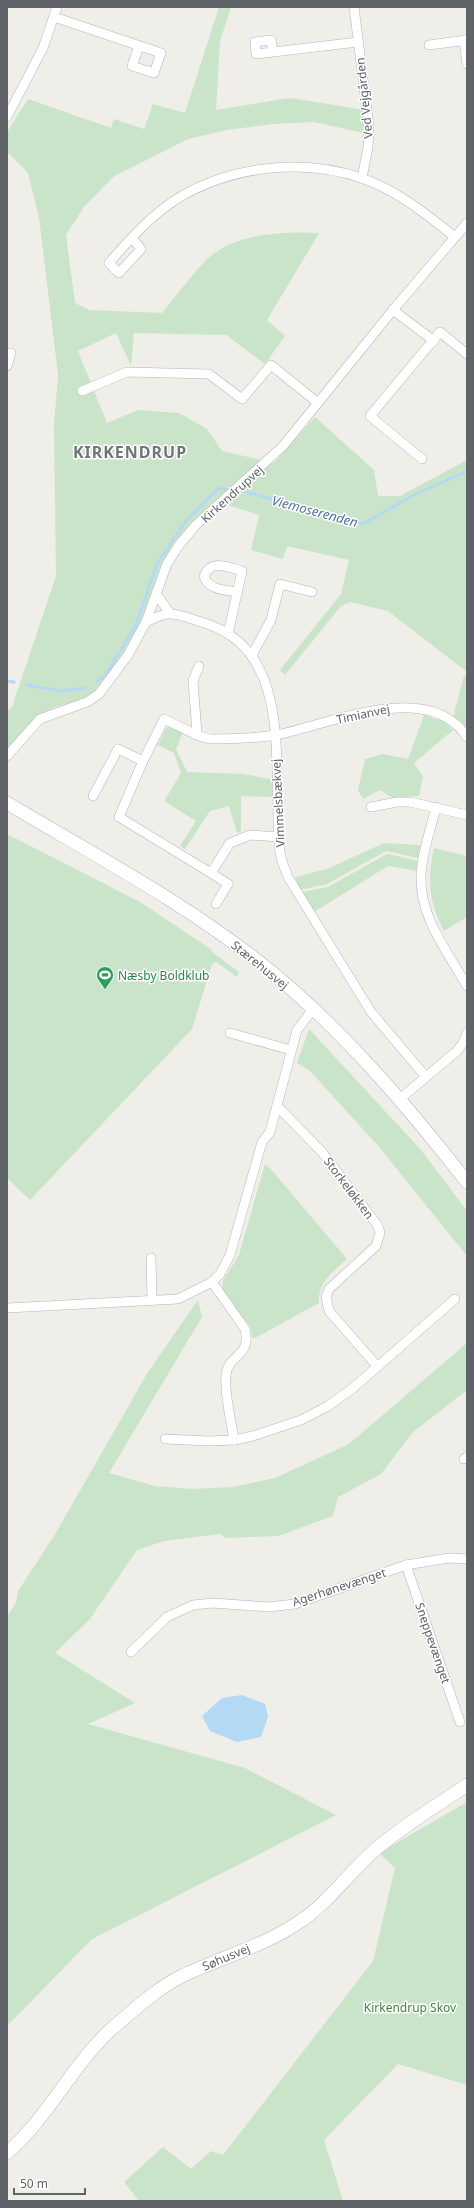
<svg xmlns="http://www.w3.org/2000/svg" width="474" height="2208" font-family="'Noto Sans',sans-serif">
  <style>
    .green { fill: #c9e4c9 }
    .water { fill: #b4d9f4 }
    .lines { fill: none; stroke-linecap: round; stroke-linejoin: round }
    .stream { stroke: #b4d9f4; stroke-width: 3 }
    .street-casing { stroke: #b4b5b9; stroke-width: 10 }
    .secondary-casing { stroke: #b5b7bb; stroke-width: 14 }
    .street { stroke: #fff; stroke-width: 9 }
    .secondary { stroke: #fff; stroke-width: 13 }
    .labels { text-anchor: middle; dominant-baseline: central; stroke-width: 3; stroke-linejoin: round; paint-order: stroke }
    .street-label { font-size: 12px; fill: #606367; stroke: #fff }
    .leisure-label { font-size: 12px; fill: #27864d; stroke: #fff; text-anchor: start }
    .park-label { font-size: 12px; fill: #438345; stroke: #fff }
    .water-label { font-size: 13px; font-style: italic; fill: #4e749d; stroke: #fff }
    .district-label { font-size: 16px; font-weight: bold; letter-spacing: 1px; fill: #717579; stroke: #fff }
  </style>
  <rect width="100%" height="100%" fill="#f0eee9"/>
  <g class="green">
    <path d="M 219,7 L 231,7 L 220,41 L 216,110 L 290,98 L 366,110 L 368,134 L 314,122 L 273,124 L 227,130 L 188,139 L 113,177 L 84,207 L 66,235 L 75,303 L 89,310 L 162,313 C 176,296 190,277 205,261 C 234,233 281,231 319,233 L 267,320 L 285,336 L 265,364 L 226,335 L 134,333 L 131,366 L 116,333 L 78,351 L 107,423 L 138,410 L 179,413 L 207,429 L 222,451 L 274,463 L 315,417 L 374,470 L 378,496 L 400,496 L 467,460 L 467,672 L 388,611 L 350,602 L 341,606 L 285,675 L 280,670 L 341,594 L 349,560 L 287,546 L 283,559 L 251,550 L 259,515 L 215,501 L 177,541 L 161,565 L 141,624 L 120,663 L 95,691 L 84,699 L 55,707 L 41,714 L 7,749 L 7,711 L 12,707 L 56,576 L 54,425 L 58,375 L 39,217 L 28,173 L 7,152 L 7,132 L 28,99 L 111,128 L 114,119 L 144,129 L 153,104 L 185,113 Z"/>
    <path d="M 467,675 L 467,730 L 453,717 L 464,676 Z"/>
    <path d="M 424,715 L 444,722 L 453,730 L 414,763 L 423,777 L 419,796 L 393,798 L 380,790 L 363,799 L 358,790 L 365,759 L 383,754 L 408,759 Z"/>
    <path d="M 172,726 L 183,732 L 176,749 L 187,772 L 243,774 L 271,779 L 273,797 L 241,796 L 241,831 L 237,833 L 229,806 L 210,811 L 185,849 L 180,846 L 196,821 L 164,801 L 181,773 L 174,753 L 158,745 L 166,728 Z"/>
    <path d="M 7,834 L 140,902 L 212,950 L 212,952 L 239,972 L 237,977 L 216,962 L 212,964 L 192,1029 L 30,1200 L 7,1178 Z"/>
    <path d="M 384,843 L 420,845 L 418,858 L 386,851 L 327,884 L 300,890 L 295,877 L 327,869 Z"/>
    <path d="M 434,848 L 467,856 L 467,917 L 444,931 C 429,904 427,878 434,848 Z"/>
    <path d="M 389,854 L 417,861 L 416,871 L 388,866 L 314,912 L 302,892 L 328,887 L 385,855 Z"/>
    <path d="M 309,1029 L 421,1150 L 467,1211 L 467,1256 L 380,1148 L 310,1071 L 297,1063 Z"/>
    <path d="M 265,1164 L 270,1168 L 347,1259 C 332,1273 318,1281 319,1303 L 255,1338 L 252,1337 L 251,1328 L 222,1290 L 223,1281 L 239,1255 Z"/>
    <path d="M 198,1300 L 202,1317 L 109,1473 L 155,1486 L 192,1489 L 233,1487 L 275,1478 L 349,1444 L 467,1343 L 467,1390 L 412,1433 L 381,1474 L 338,1497 L 333,1516 L 278,1536 L 226,1538 L 220,1534 L 164,1541 L 137,1550 L 90,1619 L 55,1653 L 135,1703 L 88,1724 L 245,1768 L 336,1815 L 92,1939 L 7,2026 L 7,1617 L 16,1603 L 18,1591 L 54,1536 L 148,1372 Z"/>
    <path d="M 467,1802 L 467,2085 L 398,2064 L 324,2140 L 343,2201 L 139,2201 L 124,2182 L 163,2147 L 191,2169 L 211,2151 L 223,2155 L 373,1961 L 395,1868 L 379,1853 Z"/>
  </g>
  <path class="water" d="M 242,1695 L 265,1704 L 268,1717 L 261,1737 L 237,1742 L 210,1731 L 202,1716 L 222,1698 Z"/>
  <g class="lines">
    <g class="stream">
      <path d="M 246,492 L 363,524 L 412,496 L 467,471"/>
      <path d="M 7,681 L 14,682"/>
      <path d="M 97,681 L 105,676 L 136,625 L 157,564 L 185,522 L 219,488 L 226,489"/>
      <path d="M 27,685 L 61,691 L 84,688"/>
    </g>
    <defs>
      <g id="street">
        <path d="M 354,7 L 369,127 L 368,147 L 362,178"/>
        <path d="M 54,17 L 161,53 L 154,73 L 132,66 L 139,46"/>
        <path d="M 464,40 L 467,64"/>
        <path d="M 429,45 L 467,40"/>
        <path d="M 273,52 L 271,40 L 255,42 L 256,54 L 358,42"/>
        <path d="M 7,117 L 43,48 L 57,7"/>
        <path d="M 132,238 L 141,249 L 119,273 L 109,263 C 130,239 152,214 180,197 C 233,166 303,158 361,178 C 397,190 426,214 455,237"/>
        <path d="M 393,310 L 434,341"/>
        <path d="M 7,353 L 11,353 L 7,366"/>
        <path d="M 82,391 L 127,372 L 209,374 L 242,399 L 271,365 L 318,403"/>
        <path d="M 422,459 L 370,416 L 440,332 L 467,354"/>
        <path d="M 156,594 L 170,613"/>
        <path d="M 146,622 C 153,619 161,614 169,614 C 178,613 198,621 207,624 C 287,650 275,750 278,817 C 278,830 278,844 281,857 C 282,863 286,870 288,877 L 371,1012 L 426,1077"/>
        <path d="M 228,634 L 242,571 C 228,567 211,559 204,576 C 208,590 225,590 238,592"/>
        <path d="M 252,655 L 271,620 L 280,584 L 312,592"/>
        <path d="M 197,733 L 193,681 L 199,666"/>
        <path d="M 7,756 L 40,719 L 87,702 L 99,694 L 128,655 L 146,622 L 167,564 L 179,545 L 196,525 L 283,446 L 393,310 L 467,223"/>
        <path d="M 93,796 L 118,749 L 143,761"/>
        <path d="M 371,807 L 397,802 L 410,802 L 467,815"/>
        <path d="M 436,807 C 431,829 422,852 421,875 C 419,916 447,951 467,986"/>
        <path d="M 279,837 L 250,835 L 230,843 L 211,873 L 119,817 L 143,761 L 164,719 C 176,724 200,739 212,739 C 232,739 256,738 276,735 C 329,725 428,678 467,737"/>
        <path d="M 211,873 L 228,884 L 216,904"/>
        <path d="M 230,1033 L 291,1050"/>
        <path d="M 401,1098 L 457,1051 L 463,1043 L 467,1033"/>
        <path d="M 277,1106 L 322,1152 L 378,1226 L 380,1233 L 376,1246 L 329,1289 L 326,1297 L 329,1311 L 377,1366"/>
        <path d="M 151,1258 L 152,1300"/>
        <path d="M 212,1282 L 245,1329 C 252,1357 228,1354 226,1375 C 224,1393 231,1420 234,1440"/>
        <path d="M 7,1308 L 178,1299 L 212,1282 L 220,1274 L 230,1255 L 262,1142 L 270,1132 L 297,1030 L 313,1009"/>
        <path d="M 165,1439 L 209,1441 L 234,1440 L 253,1436 L 301,1420 L 328,1406 L 353,1388 L 455,1299"/>
        <path d="M 464,1459 L 467,1457"/>
        <path d="M 406,1565 L 460,1722"/>
        <path d="M 131,1652 L 167,1617 L 193,1605 L 213,1603 L 268,1607 L 295,1604 L 406,1565 L 449,1558 L 467,1559"/>
      </g>
      <g id="secondary">
        <path d="M 7,803 C 96,856 189,905 269,970 C 345,1032 407,1106 467,1182"/>
        <path d="M 7,2153 C 50,2116 73,2062 116,2025 C 137,2007 159,1987 184,1975 C 222,1957 267,1945 302,1920 C 330,1901 350,1871 376,1849 C 404,1825 436,1806 467,1785"/>
      </g>
    </defs>
    <use href="#street" class="street-casing"/>
    <use href="#secondary" class="secondary-casing"/>
    <use href="#street" class="street"/>
    <use href="#secondary" class="secondary"/>
  </g>
  <defs>
    <symbol id="stadium-pin" viewBox="-11 -11 22 30"><path d="M0 17L-7.5 6A9.5 9.5 0 1 1 7.5 6Z" fill="#2e9e5b" stroke="#fff"/><path d="M0-5a6.5 5 0 1 0 0 10a6.5 5 0 1 0 0-10ZM-3.5-1.8h7v3.6h-7Z" fill="#fff"/></symbol>
  </defs>
  <g fill-rule="evenodd">
    <use href="#stadium-pin" x="95" y="965" width="20" height="27"/>
  </g>
  <g class="labels">
    <g class="street-label">
      <text transform="translate(364 98) rotate(-96)">Ved Vejgården</text>
      <text transform="translate(232 494) rotate(-42)">Kirkendrupvej</text>
      <text transform="translate(363 714) rotate(-12)">Timianvej</text>
      <text transform="translate(278 803) rotate(-93)">Vimmelsbækvej</text>
      <text transform="translate(260 965) rotate(39)">Stærehusvej</text>
      <text transform="translate(349 1188) rotate(53)">Storkeløkken</text>
      <text transform="translate(339 1587) rotate(-18)">Agerhønevænget</text>
      <text transform="translate(433 1643) rotate(71)">Sneppevænget</text>
      <text transform="translate(226 1957) rotate(-23)">Søhusvej</text>
    </g>
    <g class="leisure-label">
      <text x="118" y="975">Næsby Boldklub</text>
    </g>
    <g class="park-label">
      <text x="410" y="2007">Kirkendrup Skov</text>
    </g>
    <g class="water-label">
      <text transform="translate(315 511) rotate(15)">Viemoserenden</text>
    </g>
    <g class="district-label">
      <text x="130" y="452">KIRKENDRUP</text>
    </g>
  </g>
  <rect width="474" height="2208" fill="none" stroke="#606367" stroke-width="16"/>
  <path d="M14 2188v6h71v-6" fill="none" stroke="#606367" stroke-width="2"/>
  <text x="20" y="2188" font-size="12" fill="#606367" stroke="#ffffff" stroke-width="3" paint-order="stroke">50 m</text>
</svg>
